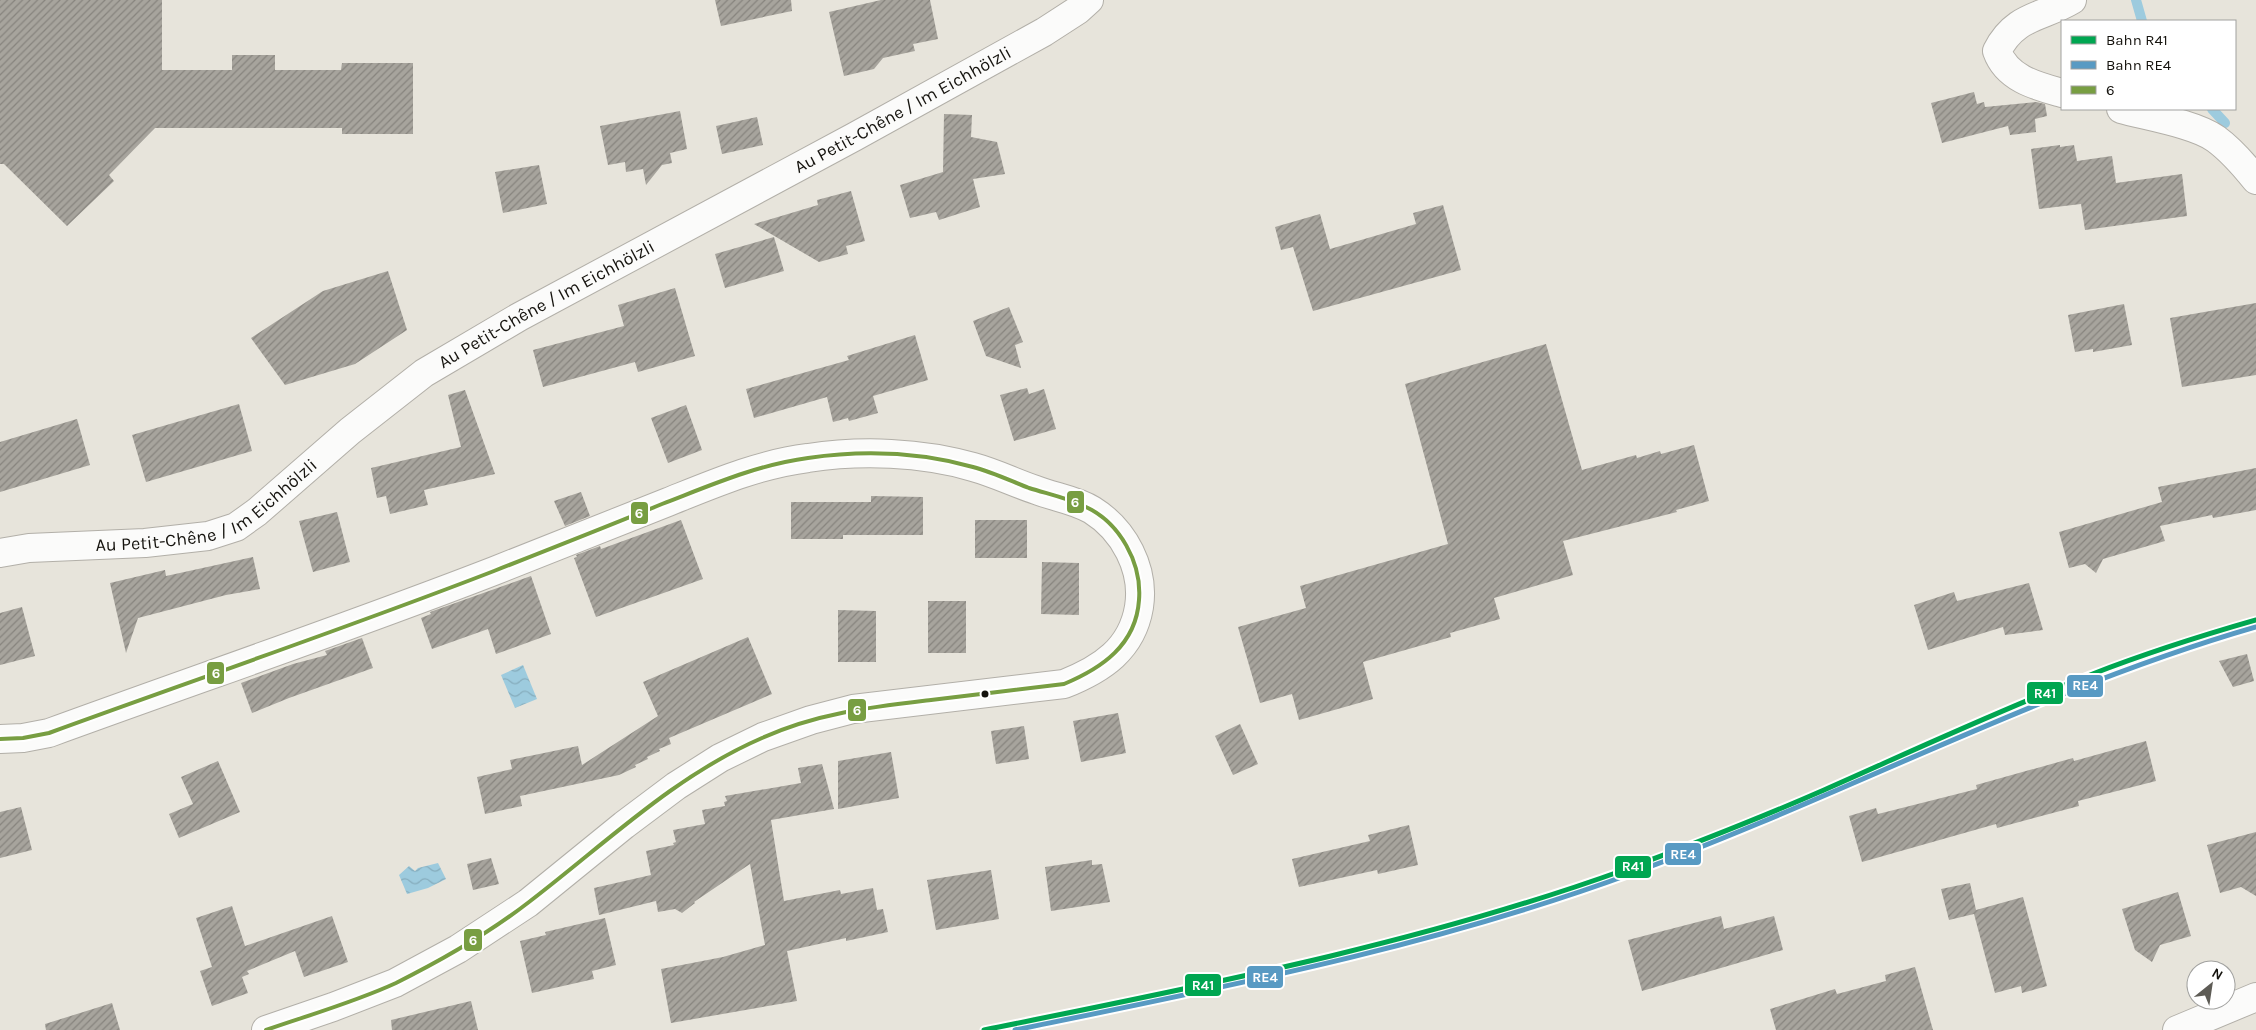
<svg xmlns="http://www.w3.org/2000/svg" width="2256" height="1030" font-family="Karla,sans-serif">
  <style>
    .water { fill: url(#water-waves) }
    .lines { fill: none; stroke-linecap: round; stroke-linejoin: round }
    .stream { stroke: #9dcbde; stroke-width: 10 }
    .building { fill: url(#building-hatch) }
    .minor-casing { stroke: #b2afa8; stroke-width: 30 }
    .minor { stroke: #fbfbfa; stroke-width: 28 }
    .bus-1-casing { stroke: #fff; stroke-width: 8 }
    .bus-1 { stroke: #789e42; stroke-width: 4 }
    .rail-1-casing { stroke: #fff; stroke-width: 9 }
    .rail-2-casing { stroke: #fff; stroke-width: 9 }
    .rail-1 { stroke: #00a651; stroke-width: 5 }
    .rail-2 { stroke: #589ac3; stroke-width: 5 }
    .bus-dot { fill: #15130e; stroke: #fff; stroke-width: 2 }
    .labels { text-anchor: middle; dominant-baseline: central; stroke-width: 4; stroke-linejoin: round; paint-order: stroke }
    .street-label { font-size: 18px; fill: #15130e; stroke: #fff }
    .line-badge { stroke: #fff; stroke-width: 2 }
    .badge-label { font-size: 14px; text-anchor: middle; font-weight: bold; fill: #fff }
  </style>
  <defs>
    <pattern id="water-waves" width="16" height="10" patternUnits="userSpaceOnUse" patternTransform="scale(1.25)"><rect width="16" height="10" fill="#9dcbde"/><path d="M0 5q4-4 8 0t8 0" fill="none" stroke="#86adbd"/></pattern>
    <pattern id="building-hatch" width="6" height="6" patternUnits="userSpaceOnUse" patternTransform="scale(1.25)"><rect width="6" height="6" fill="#a7a49d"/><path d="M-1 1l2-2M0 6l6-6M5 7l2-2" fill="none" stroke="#87847e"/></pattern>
  </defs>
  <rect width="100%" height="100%" fill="#e7e4db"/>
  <g class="water">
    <path d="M 523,665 L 537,699 L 515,708 L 501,675 Z"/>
    <path d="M 438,863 L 446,879 L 428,888 L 407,894 L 399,875 L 409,866 L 415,871 L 418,868 Z"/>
  </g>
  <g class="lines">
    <g class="stream">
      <path d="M 2136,0 L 2142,21"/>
      <path d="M 2212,109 L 2225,123"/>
    </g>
  </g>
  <g class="building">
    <path d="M 0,0 L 162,0 L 162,70 L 232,70 L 232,55 L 275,55 L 275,70 L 341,70 L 342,63 L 413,63 L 413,134 L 342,134 L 342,128 L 155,128 L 109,175 L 114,181 L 67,226 L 4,164 L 0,164 Z"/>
    <path d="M 715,0 L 791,0 L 792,11 L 721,26 Z"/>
    <path d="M 881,0 L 930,0 L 938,39 L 913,44 L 915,51 L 883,58 L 874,69 L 844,76 L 829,12 Z"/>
    <path d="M 1974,92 L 1977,104 L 1984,102 L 1985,107 L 2036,102 L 2045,104 L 2047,116 L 2035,119 L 2036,132 L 2010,135 L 2008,126 L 1942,143 L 1931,103 Z"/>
    <path d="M 680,111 L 687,149 L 670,153 L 672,163 L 662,165 L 646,185 L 643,169 L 626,172 L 625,162 L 608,165 L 600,126 Z"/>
    <path d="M 944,114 L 972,115 L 971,137 L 997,142 L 1005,174 L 973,179 L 980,207 L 939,220 L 936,212 L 910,218 L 900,185 L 943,172 Z"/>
    <path d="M 757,117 L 763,145 L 722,154 L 716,126 Z"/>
    <path d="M 2060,145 L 2060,147 L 2074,145 L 2077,161 L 2112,156 L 2116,183 L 2182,174 L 2187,216 L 2085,230 L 2081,204 L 2039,209 L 2031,149 Z"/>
    <path d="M 539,165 L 547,204 L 503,213 L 495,172 Z"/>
    <path d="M 851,191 L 865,241 L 846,246 L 848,254 L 819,262 L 754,224 L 818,205 L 817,200 Z"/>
    <path d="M 1443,205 L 1461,270 L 1313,311 L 1293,247 L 1281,250 L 1275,227 L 1320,214 L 1330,249 L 1416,224 L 1413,213 Z"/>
    <path d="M 774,237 L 784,271 L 725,288 L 715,254 Z"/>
    <path d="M 388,271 L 407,330 L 355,364 L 285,385 L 251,338 L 323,291 Z"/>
    <path d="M 675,288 L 695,356 L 638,372 L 635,362 L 543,387 L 533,350 L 624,326 L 618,305 Z"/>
    <path d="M 2256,303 L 2256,375 L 2182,387 L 2170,318 Z"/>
    <path d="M 2124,304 L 2132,345 L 2093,352 L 2093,349 L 2075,352 L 2068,315 Z"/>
    <path d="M 1009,307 L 1023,342 L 1015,345 L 1021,368 L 986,356 L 973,321 Z"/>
    <path d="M 915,335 L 928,380 L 873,396 L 878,413 L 849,421 L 848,418 L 833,422 L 827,397 L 754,418 L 746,389 L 849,360 L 847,356 Z"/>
    <path d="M 1546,344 L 1582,470 L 1636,455 L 1637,458 L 1660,451 L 1661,454 L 1694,445 L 1709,501 L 1676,510 L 1677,512 L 1563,541 L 1573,575 L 1494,598 L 1500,619 L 1450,633 L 1451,637 L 1363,662 L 1373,699 L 1299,720 L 1292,694 L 1260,703 L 1238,627 L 1306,608 L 1300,586 L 1448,544 L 1405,384 Z"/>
    <path d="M 1027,388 L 1029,394 L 1044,389 L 1056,429 L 1014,441 L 1000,395 Z"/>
    <path d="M 465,390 L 495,474 L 424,490 L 428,505 L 390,514 L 386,496 L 377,498 L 371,468 L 461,447 L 448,395 Z"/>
    <path d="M 239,404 L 252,451 L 146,482 L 132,435 Z"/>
    <path d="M 686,405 L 702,450 L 668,463 L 651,418 Z"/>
    <path d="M 77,419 L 90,465 L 0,492 L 0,442 Z"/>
    <path d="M 2256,468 L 2256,510 L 2213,518 L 2212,515 L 2160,526 L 2165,541 L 2103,559 L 2096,573 L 2085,564 L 2069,568 L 2059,532 L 2162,502 L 2158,487 Z"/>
    <path d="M 581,492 L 590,516 L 565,526 L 554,501 Z"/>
    <path d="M 871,496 L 923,497 L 923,535 L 843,535 L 843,539 L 791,539 L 791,502 L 871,502 Z"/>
    <path d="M 337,512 L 350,562 L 313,572 L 299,521 Z"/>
    <path d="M 681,520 L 703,579 L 596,617 L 574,558 L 577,557 L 576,555 L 600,546 L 601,549 Z"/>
    <rect x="975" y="520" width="52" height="38"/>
    <path d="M 253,557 L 260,589 L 226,595 L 138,618 L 126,653 L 110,583 L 165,570 L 166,576 Z"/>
    <path d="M 1042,562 L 1079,563 L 1079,615 L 1041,614 Z"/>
    <path d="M 531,576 L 551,634 L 496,654 L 488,629 L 432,649 L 421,618 L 431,614 L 430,612 Z"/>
    <path d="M 2029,583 L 2043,630 L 2005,635 L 2003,627 L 1928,650 L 1914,605 L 1954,592 L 1957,601 Z"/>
    <rect x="928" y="601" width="38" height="52"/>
    <path d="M 22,607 L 35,656 L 0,665 L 0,613 Z"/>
    <path d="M 838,610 L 876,611 L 876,662 L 838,662 Z"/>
    <path d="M 748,637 L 772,694 L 669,738 L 671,744 L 659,749 L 660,751 L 647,757 L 648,759 L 635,765 L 636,767 L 619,775 L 520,796 L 522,806 L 485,814 L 477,777 L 512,769 L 510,760 L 578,746 L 582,765 L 658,716 L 643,682 Z"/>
    <path d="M 362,638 L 373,668 L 289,698 L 252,713 L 241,683 L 293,664 L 327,655 L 325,651 Z"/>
    <path d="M 2247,654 L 2254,681 L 2233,687 L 2219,661 Z"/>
    <path d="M 1118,713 L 1126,753 L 1081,762 L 1073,721 Z"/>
    <path d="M 1240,724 L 1258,764 L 1233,775 L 1215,736 Z"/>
    <path d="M 1024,726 L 1029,759 L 996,764 L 991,731 Z"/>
    <path d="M 2146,741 L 2156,781 L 2078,801 L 2079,806 L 1997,828 L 1996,824 L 1862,862 L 1849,816 L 1876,808 L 1878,814 L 1977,789 L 1976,785 L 2073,758 L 2074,761 Z"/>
    <path d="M 891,752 L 899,798 L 838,809 L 838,761 Z"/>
    <path d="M 218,761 L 240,812 L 179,838 L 169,814 L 193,804 L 181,777 Z"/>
    <path d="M 822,764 L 834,809 L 771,820 L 784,901 L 840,890 L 841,894 L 873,888 L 877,910 L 883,909 L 888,932 L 846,941 L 846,938 L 787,951 L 797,1001 L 671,1023 L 661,969 L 723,957 L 765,945 L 750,864 L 694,902 L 695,903 L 682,913 L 675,909 L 658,912 L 656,901 L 599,915 L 594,888 L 651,875 L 646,851 L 674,845 L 673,843 L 676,842 L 673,830 L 705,824 L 702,810 L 725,806 L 724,802 L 727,801 L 725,796 L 801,783 L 798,768 Z"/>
    <path d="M 21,807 L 32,850 L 0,858 L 0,812 Z"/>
    <path d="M 1409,825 L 1418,865 L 1378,874 L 1377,870 L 1299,887 L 1292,859 L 1370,841 L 1368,835 Z"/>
    <path d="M 2256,832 L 2256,896 L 2241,887 L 2220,893 L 2207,845 Z"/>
    <path d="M 491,858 L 499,884 L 473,890 L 467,864 Z"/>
    <path d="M 1092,860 L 1092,865 L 1102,864 L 1110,902 L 1051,911 L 1045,867 Z"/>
    <path d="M 991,870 L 999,919 L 936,930 L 927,880 Z"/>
    <path d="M 1970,883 L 1976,910 L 2023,897 L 2047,986 L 2022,993 L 2021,986 L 1995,993 L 1974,914 L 1949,920 L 1941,889 Z"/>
    <path d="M 2178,892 L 2191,936 L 2160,945 L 2152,962 L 2135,950 L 2122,909 Z"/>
    <path d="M 232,906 L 245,946 L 332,916 L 348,962 L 304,977 L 295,951 L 247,971 L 249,974 L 242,977 L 248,993 L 212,1006 L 200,971 L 212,967 L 196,918 Z"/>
    <path d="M 1721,916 L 1724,929 L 1774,916 L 1783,950 L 1642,991 L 1628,940 Z"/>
    <path d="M 605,918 L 616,965 L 592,971 L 594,979 L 532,993 L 520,941 L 546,935 L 545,932 Z"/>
    <path d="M 1915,967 L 1933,1030 L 1776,1030 L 1770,1009 L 1835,989 L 1837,994 L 1886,981 L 1885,975 Z"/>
    <path d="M 471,1001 L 478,1030 L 392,1030 L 391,1020 Z"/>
    <path d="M 112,1003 L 120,1030 L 46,1030 L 45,1024 Z"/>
  </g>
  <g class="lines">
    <defs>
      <g id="minor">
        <path d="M 2062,93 C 2037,86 2007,79 1997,51 C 2015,15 2042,18 2072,0"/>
        <path d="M 2121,109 C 2146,116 2196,124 2216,139 C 2231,150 2244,165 2256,180"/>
        <path id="s1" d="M 0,553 L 29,548 L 145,543 L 208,536 L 236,527 L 257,512 L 350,431 L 424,373 L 519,317 L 854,137 L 1044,32 L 1078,10 L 1089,0"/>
        <path d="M 0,739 L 23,738 L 49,733 C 197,679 347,628 494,571 C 552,548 610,525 668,502 C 713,484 759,464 808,458 C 861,450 921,452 973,467 C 995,473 1015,483 1036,490 C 1054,497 1076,500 1092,510 C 1124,530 1145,569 1139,607 C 1132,649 1102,669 1064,684 L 853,709 L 811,720 L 763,737 L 720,758 L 676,786 L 624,825 L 528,903 L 458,949 L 395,983 L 333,1007 L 266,1030"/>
        <path d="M 2177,1030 L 2256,997"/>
      </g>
    </defs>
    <use href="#minor" class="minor-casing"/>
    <use href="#minor" class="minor"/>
    <defs>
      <path id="bus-1" d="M 0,739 L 23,738 L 49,733 C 197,679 347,628 494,571 C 550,549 606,527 662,504 C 709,486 756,465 808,458 C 863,450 919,452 973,467 C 992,472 1011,481 1029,488 C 1048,494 1068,498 1086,507 C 1120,523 1142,563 1139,600 C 1136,645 1102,668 1064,684 C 1020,689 975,695 931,700 C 872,707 817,713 762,738 C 674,776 605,844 529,902 C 489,933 442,960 396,983 C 355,1002 309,1015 266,1030"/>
    </defs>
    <use href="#bus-1" class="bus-1-casing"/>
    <use href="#bus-1" class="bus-1"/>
    <defs>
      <path id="rail-1" d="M 984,1030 C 1200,986 1416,945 1624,870 C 1691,845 1758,819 1824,790 C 1912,751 2000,710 2090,675 C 2144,654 2200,636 2256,620"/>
      <path id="rail-2" d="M 1015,1030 C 1224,987 1432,947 1633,873 C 1843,796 2041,689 2256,627"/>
    </defs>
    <use href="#rail-1" class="rail-1-casing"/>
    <use href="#rail-2" class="rail-2-casing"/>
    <use href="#rail-1" class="rail-1"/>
    <use href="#rail-2" class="rail-2"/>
  </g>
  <circle class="bus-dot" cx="985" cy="694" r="4.5"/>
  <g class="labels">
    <g class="street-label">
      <text stroke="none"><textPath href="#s1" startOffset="1028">Au Petit-Chêne / Im Eichhölzli</textPath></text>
      <text stroke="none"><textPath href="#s1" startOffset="622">Au Petit-Chêne / Im Eichhölzli</textPath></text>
      <text stroke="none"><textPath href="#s1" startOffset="218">Au Petit-Chêne / Im Eichhölzli</textPath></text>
    </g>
  </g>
  <g class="line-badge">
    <rect x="1066" y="490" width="19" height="24" rx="5" fill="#789e42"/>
    <rect x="630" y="501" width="19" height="24" rx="5" fill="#789e42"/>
    <rect x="206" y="661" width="19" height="24" rx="5" fill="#789e42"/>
    <rect x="2066" y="674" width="38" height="24" rx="5" fill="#589ac3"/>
    <rect x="2026" y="681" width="38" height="24" rx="5" fill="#00a651"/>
    <rect x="847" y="698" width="20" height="24" rx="5" fill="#789e42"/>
    <rect x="1664" y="842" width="38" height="24" rx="5" fill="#589ac3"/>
    <rect x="1614" y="855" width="38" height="24" rx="5" fill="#00a651"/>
    <rect x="463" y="928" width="20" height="24" rx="5" fill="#789e42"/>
    <rect x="1246" y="965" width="38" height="24" rx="5" fill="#589ac3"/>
    <rect x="1184" y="973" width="38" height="24" rx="5" fill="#00a651"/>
  </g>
  <g class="badge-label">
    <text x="1075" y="507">6</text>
    <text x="639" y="518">6</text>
    <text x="216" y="678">6</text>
    <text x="2085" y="690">RE4</text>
    <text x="2045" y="698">R41</text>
    <text x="857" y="715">6</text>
    <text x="1683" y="859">RE4</text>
    <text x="1633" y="871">R41</text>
    <text x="473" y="945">6</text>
    <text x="1265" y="982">RE4</text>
    <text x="1203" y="990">R41</text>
  </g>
  <rect x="2061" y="20" width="175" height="90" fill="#ffffff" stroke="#a1a19f"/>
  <rect x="2071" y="36" width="25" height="8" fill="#00a651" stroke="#a1a19f"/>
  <text x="2106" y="45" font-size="15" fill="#15130e">Bahn R41</text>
  <rect x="2071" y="61" width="25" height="8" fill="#589ac3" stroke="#a1a19f"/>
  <text x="2106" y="70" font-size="15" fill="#15130e">Bahn RE4</text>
  <rect x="2071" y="86" width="25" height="8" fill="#789e42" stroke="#a1a19f"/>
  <text x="2106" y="95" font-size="15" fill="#15130e">6</text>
  <g transform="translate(2211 985) rotate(30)"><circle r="24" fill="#ffffff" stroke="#a1a19f"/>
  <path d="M0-4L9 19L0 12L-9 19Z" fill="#5e5c56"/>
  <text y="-8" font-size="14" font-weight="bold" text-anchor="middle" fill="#15130e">N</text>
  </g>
</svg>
